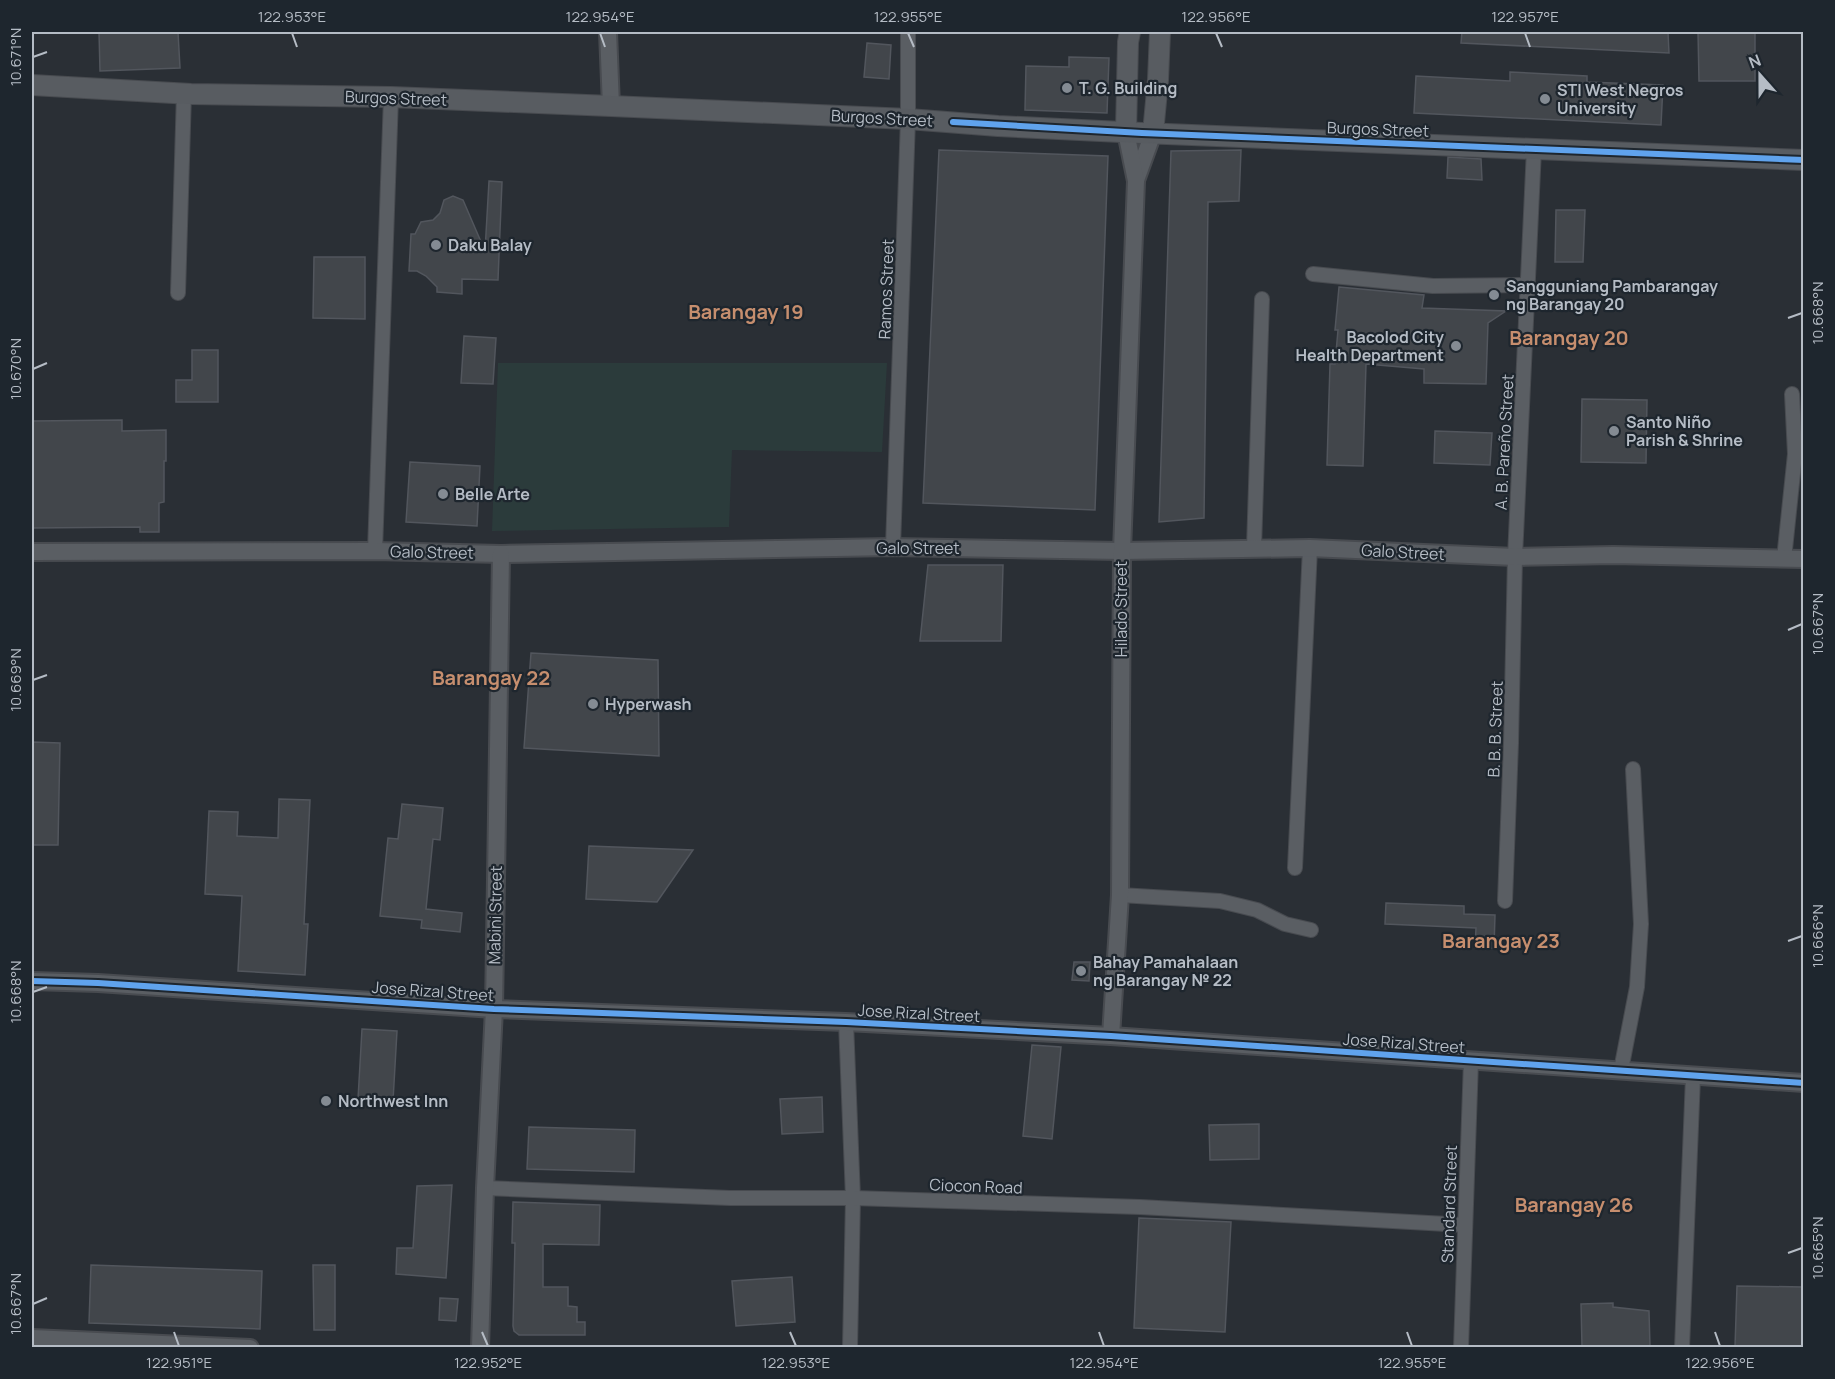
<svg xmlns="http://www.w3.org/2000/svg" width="1835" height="1379" font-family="Manrope,sans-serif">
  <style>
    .green { fill: #2b3b3b }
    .building { fill: #42464b; stroke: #52565d; stroke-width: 1.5 }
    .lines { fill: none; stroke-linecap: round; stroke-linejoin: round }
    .minor-casing { stroke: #484b50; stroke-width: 16 }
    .tertiary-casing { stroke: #484b50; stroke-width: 20 }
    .secondary-casing { stroke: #484b50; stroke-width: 22 }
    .minor { stroke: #5a5e63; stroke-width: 14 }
    .tertiary { stroke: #5a5e63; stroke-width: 16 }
    .secondary { stroke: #585c61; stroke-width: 20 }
    .cycleway-casing { stroke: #1e262e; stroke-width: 10 }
    .cycleway { stroke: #60a3ed; stroke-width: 6 }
    .ticks { fill: none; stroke: #b5bcc5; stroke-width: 2 }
    .poi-dot { fill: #848b93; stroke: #1e262e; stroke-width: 2 }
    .labels { text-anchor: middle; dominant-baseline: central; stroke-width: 4.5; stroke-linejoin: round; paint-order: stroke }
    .poi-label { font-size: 16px; font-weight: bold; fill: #b5bcc5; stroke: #1e262e; text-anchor: start }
    .street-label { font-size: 16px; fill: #b5bcc5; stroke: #1e262e }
    .quarter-label { font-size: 20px; font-weight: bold; fill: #c68e6e; stroke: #1e262e }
    .neatline { fill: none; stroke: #b5bcc5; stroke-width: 2 }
    .ticks-label { font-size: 15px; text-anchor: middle; fill: #b5bcc5 }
  </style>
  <rect width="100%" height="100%" fill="#2a2f35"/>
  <path class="green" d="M 498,363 L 887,363 L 882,452 L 732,450 L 729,527 L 492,531 Z"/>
  <g class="building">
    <path d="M 99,32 L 178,32 L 180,68 L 100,71 Z"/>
    <path d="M 1462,32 L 1668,32 L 1669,53 L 1461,43 Z"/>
    <path d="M 1698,32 L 1755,32 L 1755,81 L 1699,81 Z"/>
    <path d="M 867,43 L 891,45 L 889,79 L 864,77 Z"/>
    <path d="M 1069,57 L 1109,58 L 1107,113 L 1025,110 L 1026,66 L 1069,67 Z"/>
    <path d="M 1510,72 L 1587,76 L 1587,82 L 1663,85 L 1661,125 L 1414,113 L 1416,76 L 1510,81 Z"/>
    <path d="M 939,150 L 1108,156 L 1095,510 L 923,503 Z"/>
    <path d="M 1241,150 L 1239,201 L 1208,202 L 1204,518 L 1159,522 L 1171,151 Z"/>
    <path d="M 1448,157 L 1481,159 L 1482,180 L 1447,178 Z"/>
    <path d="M 489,181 L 502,182 L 498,280 L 462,279 L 462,294 L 437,292 L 437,287 L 426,276 L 417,271 L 409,271 L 411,234 L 415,234 L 421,222 L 433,220 L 440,213 L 444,200 L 453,196 L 463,200 L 485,251 Z"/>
    <path d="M 1556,210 L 1585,210 L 1583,262 L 1555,262 Z"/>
    <path d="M 314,257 L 365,257 L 365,319 L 313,318 Z"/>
    <path d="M 1339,287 L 1424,295 L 1422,308 L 1506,311 L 1488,323 L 1486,384 L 1424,383 L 1424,369 L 1366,364 L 1363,466 L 1327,465 L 1330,364 L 1335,364 L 1338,330 L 1335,330 Z"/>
    <path d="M 464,336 L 496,338 L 493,384 L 461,383 Z"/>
    <path d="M 192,350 L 218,350 L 218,402 L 176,402 L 176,380 L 192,380 Z"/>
    <path d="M 1582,399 L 1647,400 L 1646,463 L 1581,462 Z"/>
    <path d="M 122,420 L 122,431 L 166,430 L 166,461 L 164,461 L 164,502 L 159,503 L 159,532 L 140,532 L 140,527 L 32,528 L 32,421 Z"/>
    <path d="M 1435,431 L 1492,433 L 1490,465 L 1434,463 Z"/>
    <path d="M 410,462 L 480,466 L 477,526 L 406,522 Z"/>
    <path d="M 928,565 L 1003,565 L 1001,641 L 920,641 Z"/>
    <path d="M 531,653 L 658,660 L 659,756 L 524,748 Z"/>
    <path d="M 32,742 L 60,743 L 58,845 L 32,845 Z"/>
    <path d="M 279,799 L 310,800 L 304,924 L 308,924 L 305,975 L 238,971 L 242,896 L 205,894 L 209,811 L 238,812 L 237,836 L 278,838 Z"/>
    <path d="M 402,804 L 443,808 L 440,840 L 433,839 L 426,909 L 462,913 L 460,932 L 421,928 L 422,920 L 380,916 L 388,838 L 398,839 Z"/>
    <path d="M 589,846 L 693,850 L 657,902 L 586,899 Z"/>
    <path d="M 1386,903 L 1464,906 L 1464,914 L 1495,915 L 1494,948 L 1475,948 L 1476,928 L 1385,924 Z"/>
    <path d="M 1074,962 L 1090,962 L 1089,981 L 1072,980 Z"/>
    <path d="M 362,1029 L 397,1031 L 393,1101 L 358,1099 Z"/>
    <path d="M 1032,1045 L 1061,1047 L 1052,1139 L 1023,1136 Z"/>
    <path d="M 822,1097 L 823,1132 L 782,1134 L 780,1099 Z"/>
    <path d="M 1259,1124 L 1259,1159 L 1210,1160 L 1209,1125 Z"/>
    <path d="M 529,1127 L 635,1130 L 634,1172 L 527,1169 Z"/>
    <path d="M 452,1185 L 446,1278 L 396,1274 L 397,1248 L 413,1248 L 417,1186 Z"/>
    <path d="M 513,1202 L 600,1205 L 599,1245 L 543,1244 L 543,1287 L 568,1287 L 568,1306 L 577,1307 L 577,1322 L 585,1322 L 585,1335 L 519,1335 L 514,1331 L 513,1326 L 515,1243 L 512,1243 Z"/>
    <path d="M 1139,1218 L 1231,1222 L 1225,1332 L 1134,1328 Z"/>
    <path d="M 91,1265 L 262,1271 L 260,1329 L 89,1323 Z"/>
    <path d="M 313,1265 L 335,1265 L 335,1330 L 314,1330 Z"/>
    <path d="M 792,1277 L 795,1322 L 736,1326 L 732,1281 Z"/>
    <path d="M 1737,1286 L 1803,1287 L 1803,1347 L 1735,1347 Z"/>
    <path d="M 440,1298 L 458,1299 L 456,1321 L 439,1320 Z"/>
    <path d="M 1613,1303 L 1613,1307 L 1649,1311 L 1650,1347 L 1582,1347 L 1581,1304 Z"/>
  </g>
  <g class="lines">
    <defs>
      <g id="minor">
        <path d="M 1313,274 L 1433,286 L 1528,285"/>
        <path d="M 178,293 L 184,93"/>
        <path d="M 893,547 L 908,119 L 908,32"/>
        <path d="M 1254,548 L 1262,299"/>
        <path d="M 375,551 L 391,97"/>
        <path d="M 1784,559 L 1795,454 L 1792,394"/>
        <path d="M 1295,868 L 1310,548"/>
        <path d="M 1120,895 L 1220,901 L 1257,910 L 1285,924 L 1311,930"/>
        <path d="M 1505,901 L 1511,743 L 1515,557 L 1534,149"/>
        <path d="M 846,1022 L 853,1198 L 850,1348"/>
        <path d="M 1621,1070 L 1637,987 L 1641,924 L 1633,769"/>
        <path d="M 485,1188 L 730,1198 L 853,1198 L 1140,1207 L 1465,1225"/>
        <path d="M 1461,1348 L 1471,1061"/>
        <path d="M 1682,1348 L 1693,1077"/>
      </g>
      <g id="tertiary">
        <path d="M 608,32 L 611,106"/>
        <path d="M 1136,180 L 1153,133"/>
        <path d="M 32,552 L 375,551 L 501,554 L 893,547 L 1122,551 L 1310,548 L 1515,557 L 1613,555 L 1804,559"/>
        <path d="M 32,981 L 98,983 L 494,1009 L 846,1022 L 1111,1036 L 1804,1083"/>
        <path d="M 1111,1036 L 1120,895 L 1122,551 L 1136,181 L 1126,132"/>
        <path d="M 32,1338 L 250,1348"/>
        <path d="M 480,1348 L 485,1188 L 494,1009 L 501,554"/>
      </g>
      <g id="secondary">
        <path d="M 32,85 L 191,94 L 391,97 L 611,106 L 908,119 L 998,126 L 1142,133 L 1804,160"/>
        <path d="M 1126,132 L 1128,42 L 1130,32"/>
        <path d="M 1153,133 L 1158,80 L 1160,32"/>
      </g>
    </defs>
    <use href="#minor" class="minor-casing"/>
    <use href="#tertiary" class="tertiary-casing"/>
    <use href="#secondary" class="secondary-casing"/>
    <use href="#minor" class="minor"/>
    <use href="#tertiary" class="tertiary"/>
    <use href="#secondary" class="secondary"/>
    <defs>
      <g id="cycleway">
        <path d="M 953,122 L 1142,133 L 1804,160"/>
        <path d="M 32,981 L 98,983 L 494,1009 L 846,1022 L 1111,1036 L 1804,1083"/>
      </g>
    </defs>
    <use href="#cycleway" class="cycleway-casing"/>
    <use href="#cycleway" class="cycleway"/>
  </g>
  <path class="ticks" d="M 292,33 L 297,47M 600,33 L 605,47M 908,33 L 914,47M 1216,33 L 1222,47M 1525,33 L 1530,47M 33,57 L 47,52M 1788,318 L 1802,313M 33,369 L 47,363M 1788,630 L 1802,624M 33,680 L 47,675M 1788,941 L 1802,936M 33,992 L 47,987M 1788,1253 L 1802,1248M 33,1304 L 47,1298M 174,1332 L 179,1346M 482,1332 L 488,1346M 790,1332 L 796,1346M 1099,1332 L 1104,1346M 1407,1332 L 1412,1346M 1715,1332 L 1720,1346"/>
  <g class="poi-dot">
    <circle cx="1067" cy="88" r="6"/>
    <circle cx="1545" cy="99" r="6"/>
    <circle cx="436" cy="245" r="6"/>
    <circle cx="1494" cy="295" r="6"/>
    <circle cx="1456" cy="346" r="6"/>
    <circle cx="1614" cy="431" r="6"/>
    <circle cx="443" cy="494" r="6"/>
    <circle cx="593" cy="704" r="6"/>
    <circle cx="1081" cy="971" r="6"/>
    <circle cx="326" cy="1101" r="6"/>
  </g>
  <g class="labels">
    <g class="poi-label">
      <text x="1079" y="88">T. G. Building</text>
      <text x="1557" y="90">STI West Negros<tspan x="1557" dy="18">University</tspan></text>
      <text x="448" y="245">Daku Balay</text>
      <text x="1506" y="286">Sangguniang Pambarangay<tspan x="1506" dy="18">ng Barangay 20</tspan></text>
      <text x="1444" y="337" text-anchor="end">Bacolod City<tspan x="1444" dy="18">Health Department</tspan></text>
      <text x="1626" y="422">Santo Niño<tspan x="1626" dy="18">Parish &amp; Shrine</tspan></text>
      <text x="455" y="494">Belle Arte</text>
      <text x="605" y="704">Hyperwash</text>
      <text x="1093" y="962">Bahay Pamahalaan<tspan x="1093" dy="18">ng Barangay № 22</tspan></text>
      <text x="338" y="1101">Northwest Inn</text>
    </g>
    <g class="street-label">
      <text transform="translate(396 98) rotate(2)">Burgos Street</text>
      <text transform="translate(882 118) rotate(3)">Burgos Street</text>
      <text transform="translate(1378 129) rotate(2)">Burgos Street</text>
      <text transform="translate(886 289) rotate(-88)">Ramos Street</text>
      <text transform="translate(1504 442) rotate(-87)">A. B. Pareño Street</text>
      <text x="918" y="548">Galo Street</text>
      <text transform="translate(432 552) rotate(1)">Galo Street</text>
      <text transform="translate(1403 552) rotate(3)">Galo Street</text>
      <text transform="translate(1121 609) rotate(-90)">Hilado Street</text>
      <text transform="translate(1495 729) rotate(-88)">B. B. B. Street</text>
      <text transform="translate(495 915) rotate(-89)">Mabini Street</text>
      <text transform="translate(433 991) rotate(4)">Jose Rizal Street</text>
      <text transform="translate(919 1013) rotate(3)">Jose Rizal Street</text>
      <text transform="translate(1404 1043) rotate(4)">Jose Rizal Street</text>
      <text transform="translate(976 1186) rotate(2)">Ciocon Road</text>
      <text transform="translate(1449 1204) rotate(-88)">Standard Street</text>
    </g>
    <g class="quarter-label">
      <text x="746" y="311">Barangay 19</text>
      <text x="1569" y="337">Barangay 20</text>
      <text x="491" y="677">Barangay 22</text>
      <text x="1501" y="940">Barangay 23</text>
      <text x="1574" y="1204">Barangay 26</text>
    </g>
  </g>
  <rect width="1835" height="1379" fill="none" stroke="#1e262e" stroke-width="66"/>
  <g transform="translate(1760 75) rotate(339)" stroke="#1e262e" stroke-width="4.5" paint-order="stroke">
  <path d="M0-4.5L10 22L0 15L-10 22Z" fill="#b5bcc5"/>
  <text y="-9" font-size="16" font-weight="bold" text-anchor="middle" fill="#b5bcc5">N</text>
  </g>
  <rect x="33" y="33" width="1769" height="1313" class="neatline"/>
  <g class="ticks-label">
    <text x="292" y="22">122.953°E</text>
    <text x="600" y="22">122.954°E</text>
    <text x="908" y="22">122.955°E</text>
    <text x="1216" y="22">122.956°E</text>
    <text x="1525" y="22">122.957°E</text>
    <text transform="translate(16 57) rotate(-90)" y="5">10.671°N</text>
    <text transform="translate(1818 313) rotate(-90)" y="5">10.668°N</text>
    <text transform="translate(16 369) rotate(-90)" y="5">10.670°N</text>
    <text transform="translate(1818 624) rotate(-90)" y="5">10.667°N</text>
    <text transform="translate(16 680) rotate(-90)" y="5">10.669°N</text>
    <text transform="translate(1818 936) rotate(-90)" y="5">10.666°N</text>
    <text transform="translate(16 992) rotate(-90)" y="5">10.668°N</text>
    <text transform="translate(1818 1248) rotate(-90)" y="5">10.665°N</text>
    <text transform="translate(16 1304) rotate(-90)" y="5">10.667°N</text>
    <text x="179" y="1368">122.951°E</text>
    <text x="488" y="1368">122.952°E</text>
    <text x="796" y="1368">122.953°E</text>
    <text x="1104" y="1368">122.954°E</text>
    <text x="1412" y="1368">122.955°E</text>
    <text x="1720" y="1368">122.956°E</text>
  </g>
</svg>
